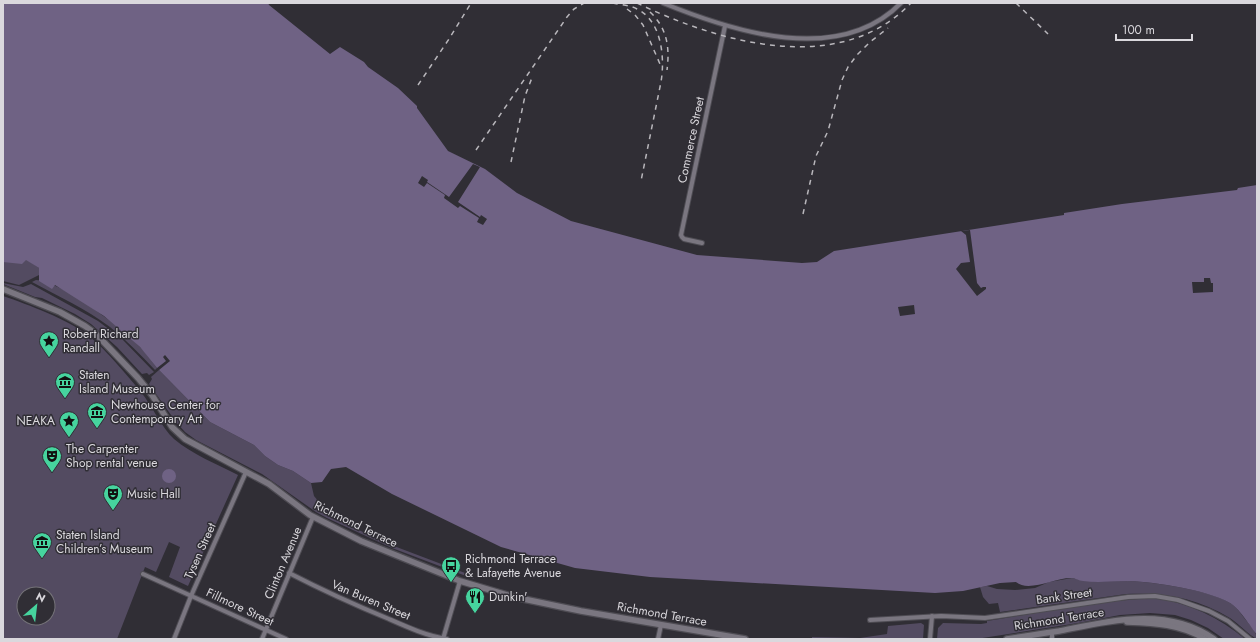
<svg xmlns="http://www.w3.org/2000/svg" width="1260" height="642" font-family="Jost,sans-serif">
  <style>
    .green { fill: #534b61; fill-rule: evenodd }
    .water { fill: #6f6284 }
    .pier { fill: #302e35 }
    .lines { fill: none; stroke-linecap: round; stroke-linejoin: round }
    .minor-casing { stroke: #4e4c53; stroke-width: 6 }
    .secondary-casing { stroke: #4e4c53; stroke-width: 8 }
    .minor { stroke: #7a7680; stroke-width: 4 }
    .secondary { stroke: #7a7680; stroke-width: 5.5 }
    .rail { stroke: #b9b7bc; stroke-width: 1.5; stroke-dasharray: 5 5; stroke-linecap: butt }
    .labels { text-anchor: middle; dominant-baseline: central; stroke-width: 3; stroke-linejoin: round; paint-order: stroke }
    .street-label { font-size: 12px; fill: #dad8dd; stroke: #302e35 }
    .poi-label { font-size: 12px; fill: #dad8dd; stroke: #302e35; text-anchor: start }
  </style>
  <rect width="100%" height="100%" fill="#302e35"/>
  <g class="green">
    <path d="M 26,259 L 39,268 L 39,275 L 19,285 L 3,281 L 3,262 L 12,262 Z"/>
    <path d="M 36,280 C 63,282 119,326 140,347 C 146,353 151,361 157,368 L 155,370 C 141,355 126,340 110,327 C 86,309 58,296 32,282 Z"/>
    <path d="M 3,283 L 23,287 L 31,284 L 98,321 L 122,339 L 154,372 L 149,375 L 147,373 L 142,374 L 117,347 L 91,324 L 75,314 L 42,298 L 35,297 L 3,284 Z"/>
    <path d="M 3,296 C 29,305 67,319 89,336 C 108,352 125,373 141,392 C 152,406 162,428 174,439 C 193,455 217,464 238,475 L 188,586 L 169,577 L 180,547 L 169,542 L 156,572 L 145,567 L 117,639 L 3,639 ZM 24,594 L 48,594 L 48,618 L 24,618 Z"/>
    <path d="M 159,370 L 210,422 L 254,445 L 265,456 L 278,465 L 293,471 L 311,483 L 314,496 L 324,508 L 340,521 L 386,543 L 473,576 L 474,579 L 392,548 L 327,518 L 316,512 L 262,474 L 196,440 L 185,432 L 176,422 L 149,384 L 152,379 L 151,377 Z"/>
    <path d="M 1072,578 C 1090,583 1110,581 1129,581 C 1154,582 1209,590 1230,603 C 1236,606 1241,614 1245,619 C 1249,624 1257,632 1257,639 C 1249,635 1239,624 1230,618 C 1198,598 1164,592 1126,594 L 1000,612 L 998,603 L 989,604 L 983,597 L 980,587 L 987,586 L 997,589 L 1015,590 L 1035,588 L 1049,582 Z"/>
    <path d="M 1156,598 C 1190,604 1219,617 1245,639 L 1224,639 L 1208,628 L 1191,620 L 1175,615 L 1150,613 L 1120,615 L 1078,623 L 976,639 L 937,639 L 938,628 L 943,623 L 981,624 L 987,623 L 987,621 C 1043,612 1100,600 1156,598 Z"/>
    <path d="M 921,623 L 924,625 L 923,639 L 812,639 L 812,637 L 860,638 L 887,634 L 888,626 Z"/>
  </g>
  <g class="water">
    <path d="M 3,3 L 268,3 L 269,5 L 330,54 L 340,47 L 364,62 L 368,67 L 398,88 L 417,106 L 417,108 L 448,151 L 485,169 L 517,193 L 571,221 L 697,255 L 802,263 L 817,262 L 834,251 L 1064,215 L 1064,213 L 1122,204 L 1237,190 L 1238,188 L 1257,185 L 1257,635 C 1251,627 1238,607 1230,603 C 1207,590 1156,582 1129,581 C 1114,581 1098,583 1083,581 C 1079,581 1075,578 1072,578 C 1056,577 1029,593 1016,582 L 1000,583 L 963,591 L 935,593 L 650,577 L 575,568 L 501,547 L 392,494 L 346,467 L 331,469 L 322,482 L 311,483 L 293,471 L 278,465 L 265,456 L 254,445 L 210,422 L 159,370 L 170,361 L 165,355 L 163,357 L 166,361 L 157,368 L 140,347 L 104,316 L 55,285 L 52,289 L 39,281 L 39,268 L 26,260 L 22,264 L 3,262 Z"/>
    <circle cx="169" cy="476" r="7"/>
  </g>
  <g class="pier">
    <path d="M 473,164 L 480,167 L 458,202 L 480,217 L 481,215 L 487,219 L 483,225 L 477,222 L 479,218 L 460,206 L 458,208 L 444,198 L 445,195 L 427,183 L 424,187 L 418,183 L 422,176 L 428,180 L 427,182 L 449,197 Z"/>
    <path d="M 970,230 L 977,283 L 981,288 L 983,287 L 986,287 L 986,289 L 977,296 L 956,269 L 961,263 L 970,262 L 966,235 L 961,231 Z"/>
    <path d="M 1204,278 L 1210,278 L 1211,283 L 1213,283 L 1213,292 L 1193,293 L 1192,282 L 1204,282 Z"/>
    <path d="M 914,305 L 915,314 L 900,316 L 898,307 Z"/>
  </g>
  <g class="lines">
    <defs>
      <g id="minor">
        <path d="M 663,3 C 734,32 839,66 901,3"/>
        <path d="M 702,243 L 684,239 L 682,237 L 681,235 L 725,26"/>
        <path d="M 289,573 C 322,590 355,605 389,619 C 407,627 427,636 447,639"/>
        <path d="M 143,574 L 286,639"/>
        <path d="M 870,620 L 941,616 L 985,618 L 1128,597 L 1155,596 L 1178,600 L 1209,611 L 1228,621 L 1250,639"/>
        <path d="M 1052,632 L 1052,639"/>
        <path d="M 174,639 L 191,596 L 246,472"/>
        <path d="M 262,639 L 313,517"/>
        <path d="M 443,639 L 460,581"/>
        <path d="M 658,639 L 661,625"/>
        <path d="M 930,639 L 932,616"/>
      </g>
      <g id="secondary">
        <path d="M 3,289 L 60,312 L 85,326 L 96,334 L 138,378 L 152,395 L 172,427 L 185,439 L 269,484 L 310,515 L 361,541 L 460,581 L 514,597 L 581,611 L 745,639"/>
        <path d="M 1127,622 C 1154,623 1181,624 1205,639"/>
        <path d="M 1007,639 C 1024,636 1041,634 1059,631 C 1110,621 1167,606 1214,639"/>
      </g>
    </defs>
    <use href="#minor" class="minor-casing"/>
    <use href="#secondary" class="secondary-casing"/>
    <use href="#minor" class="minor"/>
    <use href="#secondary" class="secondary"/>
    <g class="rail">
      <path d="M 613,3 C 620,5 630,5 637,9 C 662,21 665,58 661,82 L 641,181"/>
      <path d="M 637,3 C 718,42 839,78 911,3"/>
      <path d="M 1016,3 L 1048,34"/>
      <path d="M 627,9 L 635,15 L 643,25 L 660,64"/>
      <path d="M 650,12 C 667,28 670,47 667,70"/>
      <path d="M 418,85 L 449,39 L 471,3"/>
      <path d="M 476,150 L 567,17 L 574,9 L 584,3"/>
      <path d="M 511,162 L 525,96 L 533,75"/>
      <path d="M 803,214 L 816,156 L 828,131 L 842,80 L 848,67 L 857,55 L 870,42 L 888,28"/>
    </g>
  </g>
  <defs>
    <symbol id="sight-pin" viewBox="-11 -11 22 30"><path d="M0 17L-7.5 6A9.5 9.5 0 1 1 7.5 6Z" fill="#46d49e" stroke="#302e35"/><path d="M0-6L1.8-2.2L6-1.7L2.9 1.2L3.7 5.4L0 3.3L-3.7 5.4L-2.9 1.2L-6-1.7L-1.8-2.2Z" fill="#111"/></symbol>
    <symbol id="museum-pin" viewBox="-11 -11 22 30"><path d="M0 17L-7.5 6A9.5 9.5 0 1 1 7.5 6Z" fill="#46d49e" stroke="#302e35"/><path d="M0-6L6-3V-2H-6V-3ZM-5-1h2V3h-2ZM-1-1h2V3h-2ZM3-1h2V3H3ZM-6 4H6V6H-6Z" fill="#111"/></symbol>
    <symbol id="theatre-pin" viewBox="-11 -11 22 30"><path d="M0 17L-7.5 6A9.5 9.5 0 1 1 7.5 6Z" fill="#46d49e" stroke="#302e35"/><path d="M-5-5.5Q0-4 5-5.5V0Q5 5 0 6Q-5 5-5 0ZM-3.3-2.5H-1v1.5H-3.3ZM1-2.5H3.3v1.5H1ZM-2.8 1Q0 5.5 2.8 1Z" fill="#111"/></symbol>
    <symbol id="bus-pin" viewBox="-11 -11 22 30"><path d="M0 17L-7.5 6A9.5 9.5 0 1 1 7.5 6Z" fill="#46d49e" stroke="#302e35"/><path d="M-5-6H5V4H4V6H2V4H-2V6H-4V4H-5ZM-3.5-4V0h7V-4ZM-3.5 1.2v1.5H-2V1.2ZM2 1.2v1.5H3.5V1.2Z" fill="#111"/></symbol>
    <symbol id="restaurant-pin" viewBox="-11 -11 22 30"><path d="M0 17L-7.5 6A9.5 9.5 0 1 1 7.5 6Z" fill="#46d49e" stroke="#302e35"/><path d="M-5-6h1v4h1v-4h1v4h1v-4h1v5L-1.5 .5V6h-2V.5L-5-1ZM5-6V6H3V1.5H1.5Q1.5-4 5-6Z" fill="#111"/></symbol>
  </defs>
  <g fill-rule="evenodd">
    <use href="#sight-pin" x="38" y="330" width="22" height="30"/>
    <use href="#museum-pin" x="54" y="371" width="22" height="30"/>
    <use href="#museum-pin" x="86" y="401" width="22" height="30"/>
    <use href="#sight-pin" x="58" y="410" width="22" height="30"/>
    <use href="#theatre-pin" x="41" y="445" width="22" height="30"/>
    <use href="#theatre-pin" x="102" y="483" width="22" height="30"/>
    <use href="#museum-pin" x="31" y="531" width="22" height="30"/>
    <use href="#bus-pin" x="440" y="555" width="22" height="30"/>
    <use href="#restaurant-pin" x="464" y="586" width="22" height="30"/>
  </g>
  <g class="labels">
    <g class="street-label">
      <text transform="translate(691 140) rotate(-78)">Commerce Street</text>
      <text transform="translate(356 524) rotate(26)">Richmond Terrace</text>
      <text transform="translate(200 551) rotate(-66)">Tysen Street</text>
      <text transform="translate(283 563) rotate(-67)">Clinton Avenue</text>
      <text transform="translate(1064 596) rotate(-8)">Bank Street</text>
      <text transform="translate(371 600) rotate(23)">Van Buren Street</text>
      <text transform="translate(240 607) rotate(25)">Fillmore Street</text>
      <text transform="translate(662 614) rotate(10)">Richmond Terrace</text>
      <text transform="translate(1059 619) rotate(-9)">Richmond Terrace</text>
    </g>
    <g class="poi-label">
      <text x="63" y="334">Robert Richard<tspan x="63" dy="14">Randall</tspan></text>
      <text x="79" y="375">Staten<tspan x="79" dy="14">Island Museum</tspan></text>
      <text x="111" y="405">Newhouse Center for<tspan x="111" dy="14">Contemporary Art</tspan></text>
      <text x="55" y="421" text-anchor="end">NEAKA</text>
      <text x="66" y="449">The Carpenter<tspan x="66" dy="14">Shop rental venue</tspan></text>
      <text x="127" y="494">Music Hall</text>
      <text x="56" y="535">Staten Island<tspan x="56" dy="14">Children’s Museum</tspan></text>
      <text x="465" y="559">Richmond Terrace<tspan x="465" dy="14">&amp; Lafayette Avenue</tspan></text>
      <text x="489" y="597">Dunkin'</text>
    </g>
  </g>
  <rect width="1260" height="642" fill="none" stroke="#dad8dd" stroke-width="8"/>
  <g transform="translate(36 606) rotate(28)"><circle r="19" fill="#302e35" stroke="#747278"/>
  <path d="M0-3L7 15L0 10L-7 15Z" fill="#46d49e"/>
  <text y="-6" font-size="11" font-weight="bold" text-anchor="middle" fill="#dad8dd">N</text>
  </g>
  <path d="M1116 34v6h76v-6" fill="none" stroke="#dad8dd" stroke-width="2"/>
  <text x="1122" y="34" font-size="12" fill="#dad8dd" stroke="#302e35" stroke-width="3" paint-order="stroke">100 m</text>
</svg>
